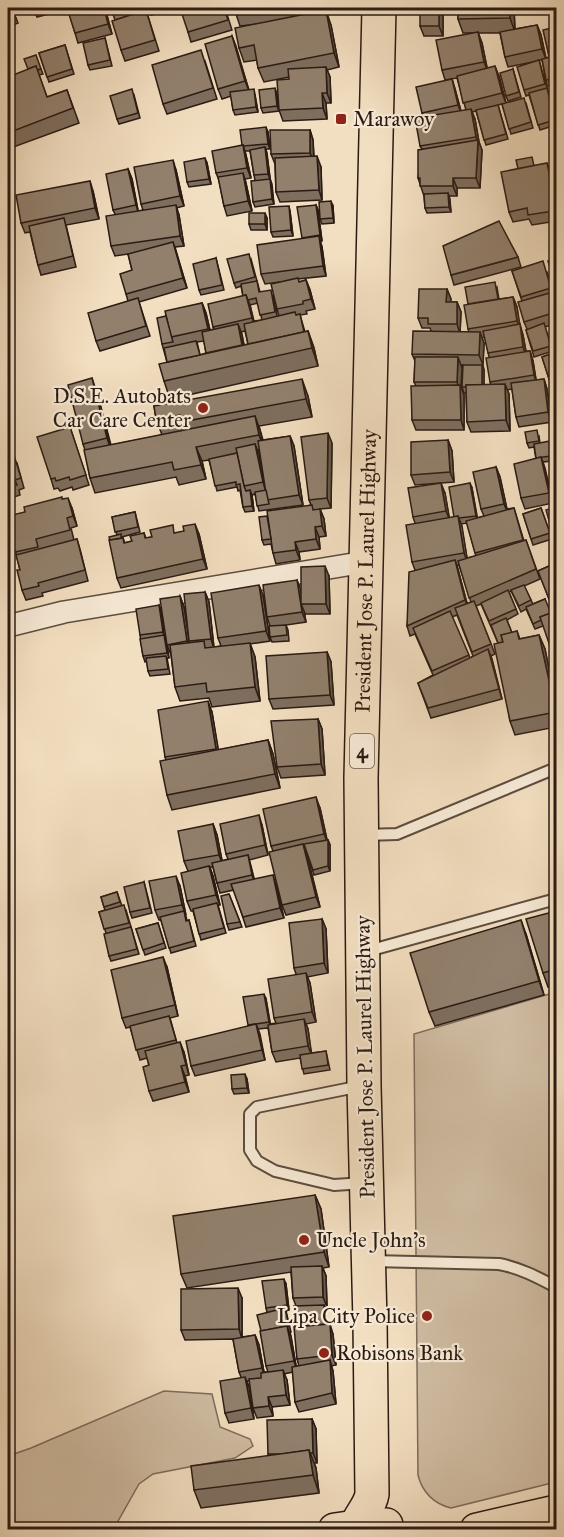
<svg xmlns="http://www.w3.org/2000/svg" width="564" height="1537" font-family="'IM FELL Great Primer',serif">
  <style>
    .green { fill: #d0bda3; stroke: #7e6c5b; stroke-width: 1.5 }
    .lines { fill: none; stroke-linecap: round; stroke-linejoin: round }
    .service-casing { stroke: #5d4c3e; stroke-width: 14 }
    .minor-casing { stroke: #5d4c3e; stroke-width: 24 }
    .primary-casing { stroke: #2b1b13; stroke-width: 36 }
    .trunk-casing { stroke: #2b1b13; stroke-width: 36 }
    .service { stroke: #f7ead6; stroke-width: 10 }
    .minor { stroke: #f7ead6; stroke-width: 21 }
    .primary { stroke: #f2dec0; stroke-width: 33 }
    .trunk { stroke: #f2dec0; stroke-width: 33 }
    .wall { fill: #7e6e5e; stroke: #2b1b13; stroke-width: 1.5; fill-rule: evenodd }
    .shaded-wall { fill: #665a4c; stroke: #2b1b13; stroke-width: 1.5 }
    .building { fill: #92806d; stroke: #2b1b13; stroke-width: 1.5 }
    .poi-dot { fill: #8f2418; stroke: #f7ead6; stroke-width: 2 }
    .labels { text-anchor: middle; dominant-baseline: central; stroke-width: 4.5; stroke-linejoin: round; paint-order: stroke }
    .shield { fill: #f7ead6; stroke: #68594e; stroke-width: 1.5 }
    .shield-label { font-size: 20px; font-weight: bold; fill: #2b1b13 }
    .poi-label { font-size: 21px; fill: #2b1b13; stroke: #f7ead6; text-anchor: start }
    .street-label { font-size: 21px; fill: #2b1b13; stroke: #f7ead6 }
  </style>
  <rect width="100%" height="100%" fill="#f2dec0"/>
  <filter id="stains"><feTurbulence type="fractalNoise" baseFrequency=".00333" numOctaves="4"/><feColorMatrix values="0 0 0 0 .2 0 0 0 0 .09 0 0 0 0 .02 0 0 0 .5 -.17"/></filter>
  <radialGradient id="worn" r=".72"><stop offset=".6" stop-color="#630" stop-opacity="0"/><stop offset="1" stop-color="#630" stop-opacity=".3"/></radialGradient>
  <g class="green">
    <path d="M 556,992 L 556,1482 L 451,1508 C 434,1504 422,1492 418,1475 L 414,1034 Z"/>
    <path d="M 164,1391 L 212,1394 L 220,1427 L 250,1439 L 253,1446 L 235,1458 L 153,1474 L 139,1484 L 113,1530 L 8,1529 L 8,1456 L 31,1448 Z"/>
  </g>
  <g class="lines">
    <defs>
      <g id="service">
        <path d="M 365,835 L 397,834 L 556,768"/>
        <path d="M 368,951 L 556,899"/>
        <path d="M 361,1086 L 257,1107 L 250,1114 L 250,1150 L 257,1161 L 275,1171 L 334,1185 L 364,1183"/>
        <path d="M 372,1261 L 499,1264 C 520,1268 537,1277 556,1287"/>
      </g>
      <path id="minor" d="M 8,626 L 64,612 L 365,562"/>
      <g id="primary">
        <path id="s1" d="M 356,1527 C 360,1515 370,1507 372,1494 L 370,1322 L 364,1086 L 361,778 L 379,8"/>
        <path d="M 477,1530 L 556,1512"/>
      </g>
      <path id="trunk" d="M 335,1530 L 356,1527 L 386,1525 L 386,1530"/>
    </defs>
    <use href="#service" class="service-casing"/>
    <use href="#minor" class="minor-casing"/>
    <use href="#primary" class="primary-casing"/>
    <use href="#trunk" class="trunk-casing"/>
    <use href="#service" class="service"/>
    <use href="#minor" class="minor"/>
    <use href="#primary" class="primary"/>
    <use href="#trunk" class="trunk"/>
  </g>
  <g class="wall">
    <path d="M 8,8 L 16,18 L 18,23 L 8,27 Z"/>
    <path d="M 33,8 L 105,8 L 112,34 L 78,43 L 68,9 L 37,17 Z"/>
    <path d="M 148,8 L 171,8 L 172,10 L 151,15 Z"/>
    <path d="M 225,8 L 232,30 L 191,42 L 188,32 Z"/>
    <path d="M 234,8 L 312,8 L 303,15 L 331,25 L 339,67 L 327,70 L 330,77 L 331,103 L 326,103 L 327,119 L 283,121 L 279,110 L 289,77 L 264,82 L 258,68 L 257,60 L 244,62 L 239,48 L 258,24 L 240,26 Z"/>
    <path d="M 443,8 L 443,36 L 424,36 L 420,26 Z"/>
    <path d="M 445,8 L 514,8 L 515,29 L 537,25 L 541,35 L 546,58 L 549,57 L 548,52 L 556,27 L 556,103 L 552,85 L 547,86 L 546,80 L 542,60 L 539,60 L 549,94 L 556,125 L 540,130 L 529,95 L 526,96 L 524,90 L 537,61 L 508,67 L 505,57 L 500,33 L 478,33 L 482,43 L 487,68 L 499,76 L 506,103 L 526,103 L 533,128 L 511,134 L 502,104 L 498,105 L 508,139 L 486,145 L 476,111 L 472,112 L 475,119 L 479,142 L 482,150 L 480,188 L 457,188 L 457,196 L 449,196 L 451,212 L 427,213 L 425,208 L 424,196 L 418,178 L 422,149 L 420,146 L 423,117 L 422,113 L 452,79 L 455,89 L 461,111 L 466,110 L 457,78 L 445,80 L 442,70 L 474,33 L 463,33 L 458,19 L 458,14 L 448,14 Z"/>
    <path d="M 556,8 L 556,25 L 554,26 L 552,20 Z"/>
    <path d="M 146,10 L 159,51 L 125,61 L 121,50 L 143,11 Z"/>
    <path d="M 232,36 L 249,90 L 255,95 L 258,112 L 235,115 L 233,110 L 231,96 L 222,99 L 218,89 Z"/>
    <path d="M 105,38 L 112,66 L 90,70 L 88,65 Z"/>
    <path d="M 8,39 L 11,51 L 8,52 Z"/>
    <path d="M 65,45 L 74,74 L 49,82 L 39,53 Z"/>
    <path d="M 205,61 L 217,99 L 167,114 L 163,104 Z"/>
    <path d="M 41,69 L 43,74 L 39,75 L 47,97 L 67,90 L 79,123 L 8,149 L 8,77 Z"/>
    <path d="M 513,69 L 521,97 L 508,101 L 506,96 Z"/>
    <path d="M 277,94 L 279,111 L 263,113 L 261,108 Z"/>
    <path d="M 134,95 L 140,118 L 119,124 L 117,119 Z"/>
    <path d="M 310,130 L 313,140 L 314,156 L 321,167 L 322,200 L 280,202 L 276,192 L 275,164 L 271,154 Z"/>
    <path d="M 268,132 L 270,149 L 266,149 L 274,204 L 255,207 L 253,202 L 255,180 L 254,175 L 250,151 L 245,151 L 251,178 L 245,179 L 252,211 L 227,216 L 224,206 L 219,180 L 216,173 L 242,145 Z"/>
    <path d="M 207,163 L 211,184 L 189,187 L 187,182 Z"/>
    <path d="M 535,166 L 551,174 L 556,203 L 556,221 L 532,225 L 529,219 L 513,222 L 509,212 Z"/>
    <path d="M 128,169 L 132,179 L 138,211 L 143,210 L 141,204 L 176,170 L 184,206 L 176,208 L 179,215 L 184,246 L 175,247 L 187,288 L 139,302 L 150,336 L 100,351 L 96,341 L 128,301 L 126,294 L 132,270 L 128,254 L 115,256 L 111,246 L 115,214 L 113,210 Z"/>
    <path d="M 93,191 L 99,219 L 66,225 L 76,267 L 41,275 L 38,265 L 30,232 L 25,233 L 21,223 Z"/>
    <path d="M 316,205 L 318,210 L 322,241 L 320,241 L 322,247 L 326,276 L 298,279 L 299,282 L 306,280 L 310,290 L 315,309 L 306,311 L 307,314 L 300,315 L 305,332 L 308,331 L 314,348 L 318,366 L 170,399 L 164,381 L 167,362 L 162,344 L 166,316 L 202,303 L 206,313 L 210,330 L 214,329 L 213,327 L 243,296 L 241,286 L 236,288 L 234,283 L 251,259 L 260,292 L 273,295 L 277,316 L 279,316 L 277,309 L 279,282 L 265,284 L 261,274 L 302,239 ZM 258,303 L 262,320 L 254,321 L 250,305 ZM 245,331 L 248,344 L 244,345 L 241,332 ZM 204,341 L 206,353 L 200,355 L 197,342 Z"/>
    <path d="M 333,206 L 334,223 L 322,224 L 320,219 Z"/>
    <path d="M 290,211 L 293,236 L 273,237 L 271,232 Z"/>
    <path d="M 267,218 L 267,230 L 251,230 L 249,224 Z"/>
    <path d="M 518,257 L 521,267 L 454,285 L 451,275 Z"/>
    <path d="M 216,258 L 224,290 L 201,295 L 199,290 Z"/>
    <path d="M 512,271 L 547,272 L 556,302 L 556,344 L 551,325 L 545,327 L 553,351 L 534,357 L 526,330 L 527,329 L 524,322 L 522,301 Z"/>
    <path d="M 497,287 L 499,299 L 513,297 L 517,307 L 519,324 L 523,335 L 526,351 L 530,351 L 533,361 L 536,380 L 544,379 L 547,389 L 552,422 L 519,427 L 516,417 L 512,389 L 507,390 L 509,394 L 510,431 L 471,432 L 467,422 L 466,393 L 464,393 L 462,387 L 463,365 L 461,365 L 462,368 L 461,387 L 464,395 L 464,430 L 416,430 L 412,420 L 416,386 L 414,382 L 415,361 L 412,354 L 431,331 L 430,328 L 422,328 L 418,318 L 447,289 L 451,299 L 450,302 L 457,302 L 461,312 L 460,332 L 469,332 L 468,329 L 468,304 ZM 485,337 L 489,357 L 490,382 L 491,385 L 484,385 L 484,370 L 483,365 L 484,343 L 482,338 Z"/>
    <path d="M 556,352 L 556,383 L 551,385 L 542,357 Z"/>
    <path d="M 98,396 L 111,445 L 162,435 L 156,419 L 154,406 L 308,396 L 312,417 L 259,426 L 263,440 L 290,436 L 294,446 L 303,505 L 259,511 L 255,494 L 252,495 L 254,511 L 245,512 L 243,507 L 240,490 L 238,491 L 237,487 L 217,491 L 209,460 L 202,461 L 206,479 L 179,485 L 176,477 L 95,493 L 90,478 L 85,450 L 83,444 ZM 257,450 L 259,450 L 265,483 L 259,454 Z"/>
    <path d="M 70,427 L 89,485 L 73,490 L 72,487 L 60,491 L 58,488 L 54,489 L 51,479 Z"/>
    <path d="M 539,436 L 540,443 L 552,447 L 553,461 L 543,462 L 553,503 L 525,509 L 521,498 L 536,459 L 534,447 L 529,448 L 527,443 Z"/>
    <path d="M 448,440 L 452,451 L 454,482 L 415,485 L 411,475 Z"/>
    <path d="M 332,443 L 331,508 L 320,509 L 324,519 L 326,536 L 319,537 L 320,549 L 299,552 L 300,560 L 276,564 L 273,553 L 271,544 L 264,545 L 262,540 L 267,516 L 311,505 L 309,500 Z"/>
    <path d="M 8,452 L 8,454 L 17,463 L 24,488 L 19,490 L 20,495 L 8,499 Z"/>
    <path d="M 496,467 L 500,477 L 507,509 L 514,508 L 524,541 L 526,540 L 540,579 L 524,586 L 533,604 L 545,599 L 543,626 L 535,629 L 526,609 L 521,612 L 511,591 L 509,592 L 518,614 L 507,620 L 512,633 L 517,631 L 520,639 L 539,635 L 545,649 L 556,705 L 556,727 L 515,735 L 510,721 L 498,643 L 481,604 L 476,606 L 495,654 L 491,656 L 502,699 L 431,718 L 418,683 L 433,675 L 415,634 L 410,636 L 407,626 L 415,570 L 412,562 L 415,523 L 413,517 L 445,493 L 449,518 L 454,517 L 472,488 L 477,518 L 484,516 L 481,509 ZM 467,523 L 476,556 L 467,558 L 461,524 ZM 457,565 L 459,565 L 471,602 L 467,604 ZM 457,615 L 473,656 L 470,658 L 452,617 Z"/>
    <path d="M 62,499 L 72,508 L 77,526 L 71,528 L 74,540 L 77,539 L 80,549 L 88,581 L 42,593 L 43,596 L 26,600 L 22,590 L 20,570 L 8,520 L 25,512 Z"/>
    <path d="M 541,508 L 552,539 L 533,545 L 523,514 Z"/>
    <path d="M 135,512 L 140,532 L 122,537 L 123,538 L 125,543 L 132,541 L 144,533 L 146,538 L 176,533 L 199,534 L 207,569 L 121,588 L 117,578 L 117,535 L 112,517 Z"/>
    <path d="M 556,563 L 556,608 L 553,609 L 538,571 Z"/>
    <path d="M 329,576 L 330,614 L 305,614 L 304,611 L 306,622 L 286,625 L 288,630 L 289,641 L 272,642 L 270,637 L 270,626 L 267,617 L 297,580 L 301,594 Z"/>
    <path d="M 205,592 L 209,602 L 214,647 L 221,646 L 218,638 L 263,595 L 270,641 L 250,644 L 255,657 L 260,701 L 212,707 L 209,698 L 180,701 L 175,687 L 171,655 L 167,645 L 180,596 L 184,607 L 188,633 Z"/>
    <path d="M 159,605 L 161,611 L 164,635 L 166,640 L 169,658 L 167,658 L 170,674 L 150,676 L 148,671 L 147,661 L 145,662 L 143,656 L 140,635 Z"/>
    <path d="M 327,652 L 331,662 L 334,705 L 273,709 L 269,699 Z"/>
    <path d="M 212,712 L 218,750 L 268,740 L 273,754 L 280,788 L 172,810 L 167,795 L 166,760 L 165,757 Z"/>
    <path d="M 318,719 L 322,729 L 325,775 L 281,778 L 277,767 Z"/>
    <path d="M 320,808 L 327,840 L 328,840 L 330,845 L 330,871 L 314,875 L 306,849 L 305,849 L 320,907 L 286,915 L 282,905 L 273,851 L 271,846 Z"/>
    <path d="M 213,824 L 217,835 L 222,861 L 228,859 L 226,854 L 262,825 L 268,855 L 249,860 L 254,879 L 276,885 L 284,918 L 246,927 L 234,890 L 220,893 L 217,883 L 213,867 L 210,867 L 213,876 L 220,905 L 218,905 L 226,933 L 201,940 L 193,911 L 191,911 L 187,901 L 188,871 L 184,861 Z"/>
    <path d="M 144,882 L 152,913 L 132,918 L 130,912 Z"/>
    <path d="M 180,886 L 187,921 L 189,920 L 196,946 L 171,953 L 161,920 L 159,920 L 155,910 Z"/>
    <path d="M 117,892 L 122,906 L 126,910 L 139,954 L 111,961 L 109,956 L 106,933 L 99,912 L 105,910 L 101,897 Z"/>
    <path d="M 229,894 L 242,927 L 229,930 L 227,924 Z"/>
    <path d="M 556,911 L 556,985 L 548,987 L 543,973 Z"/>
    <path d="M 322,919 L 326,929 L 328,973 L 307,977 L 310,983 L 316,1022 L 306,1024 L 308,1029 L 311,1053 L 326,1051 L 330,1070 L 304,1074 L 300,1058 L 276,1062 L 272,1052 L 268,1028 L 258,1029 L 265,1060 L 195,1076 L 191,1066 L 248,1026 L 266,999 L 270,1024 L 276,1023 L 274,1018 L 296,974 L 294,968 Z"/>
    <path d="M 158,923 L 166,948 L 145,955 L 136,929 Z"/>
    <path d="M 526,934 L 544,995 L 435,1026 L 429,1012 Z"/>
    <path d="M 167,967 L 178,1016 L 170,1018 L 177,1043 L 184,1052 L 189,1075 L 185,1076 L 189,1092 L 153,1101 L 149,1091 L 149,1065 L 147,1058 L 140,1060 L 130,1027 L 126,1028 L 122,1018 Z"/>
    <path d="M 247,1079 L 249,1093 L 234,1094 L 232,1089 Z"/>
    <path d="M 315,1195 L 321,1209 L 329,1267 L 323,1268 L 326,1276 L 327,1307 L 325,1307 L 326,1311 L 327,1324 L 333,1334 L 336,1365 L 331,1366 L 333,1371 L 336,1404 L 299,1412 L 295,1402 L 293,1372 L 284,1374 L 287,1380 L 290,1405 L 272,1407 L 273,1416 L 257,1418 L 253,1408 L 250,1381 L 247,1381 L 249,1387 L 254,1419 L 229,1423 L 225,1413 L 241,1377 L 239,1372 L 233,1339 L 185,1340 L 181,1330 L 242,1298 L 242,1337 L 255,1335 L 259,1345 L 264,1372 L 268,1372 L 266,1366 L 261,1331 L 267,1312 L 266,1308 L 286,1284 L 289,1310 L 286,1311 L 291,1332 L 290,1332 L 296,1366 L 299,1366 L 297,1359 L 295,1327 L 296,1306 L 293,1298 L 291,1272 L 187,1288 L 181,1274 Z"/>
    <path d="M 312,1419 L 316,1429 L 317,1463 L 314,1463 L 316,1468 L 319,1493 L 201,1508 L 194,1490 L 269,1456 L 268,1454 Z"/>
  </g>
  <g class="shaded-wall">
    <path d="M 104,8 L 105,8 L 112,34 L 108,24 Z"/>
    <path d="M 296,8 L 312,8 L 299,18 Z"/>
    <path d="M 439,8 L 443,8 L 443,36 L 439,26 Z"/>
    <path d="M 510,8 L 514,8 L 515,32 L 510,18 Z"/>
    <path d="M 326,10 L 331,25 L 339,67 L 334,53 Z"/>
    <path d="M 537,25 L 541,35 L 546,59 L 542,49 Z"/>
    <path d="M 478,32 L 482,43 L 488,72 L 484,62 Z"/>
    <path d="M 232,36 L 236,46 L 249,91 L 245,81 Z"/>
    <path d="M 495,66 L 499,76 L 506,103 L 502,93 Z"/>
    <path d="M 326,67 L 330,77 L 331,103 L 327,93 Z"/>
    <path d="M 452,79 L 455,89 L 462,115 L 458,105 Z"/>
    <path d="M 275,88 L 277,94 L 279,111 L 277,106 Z"/>
    <path d="M 254,89 L 255,95 L 258,112 L 256,107 Z"/>
    <path d="M 322,93 L 326,103 L 327,119 L 323,108 Z"/>
    <path d="M 471,109 L 475,119 L 479,142 L 482,150 L 480,188 L 476,178 L 478,142 L 476,137 Z"/>
    <path d="M 266,127 L 268,132 L 270,149 L 268,144 Z"/>
    <path d="M 310,130 L 313,140 L 314,163 L 310,153 Z"/>
    <path d="M 243,145 L 246,155 L 251,178 L 247,168 Z"/>
    <path d="M 265,147 L 267,153 L 270,179 L 268,174 Z"/>
    <path d="M 317,156 L 321,167 L 322,200 L 319,190 Z"/>
    <path d="M 205,158 L 207,163 L 211,184 L 209,179 Z"/>
    <path d="M 173,160 L 176,170 L 184,206 L 180,196 Z"/>
    <path d="M 547,163 L 551,174 L 556,203 L 556,208 Z"/>
    <path d="M 128,169 L 132,179 L 139,215 L 136,205 Z"/>
    <path d="M 243,173 L 246,183 L 252,211 L 248,201 Z"/>
    <path d="M 453,178 L 457,188 L 457,196 L 453,186 Z"/>
    <path d="M 270,179 L 272,184 L 274,204 L 272,199 Z"/>
    <path d="M 90,181 L 93,191 L 99,219 L 95,208 Z"/>
    <path d="M 448,193 L 450,199 L 451,212 L 449,207 Z"/>
    <path d="M 331,201 L 333,206 L 334,223 L 333,218 Z"/>
    <path d="M 176,205 L 179,215 L 184,246 L 180,236 Z"/>
    <path d="M 316,205 L 318,210 L 322,241 L 320,235 Z"/>
    <path d="M 289,206 L 290,211 L 293,236 L 291,230 Z"/>
    <path d="M 265,213 L 267,218 L 267,230 L 265,224 Z"/>
    <path d="M 319,236 L 322,247 L 326,276 L 323,266 Z"/>
    <path d="M 173,242 L 176,252 L 187,288 L 183,278 Z"/>
    <path d="M 306,280 L 310,290 L 315,309 L 311,299 Z"/>
    <path d="M 447,289 L 451,299 L 450,312 L 446,302 Z"/>
    <path d="M 246,295 L 250,305 L 255,328 L 252,318 Z"/>
    <path d="M 513,297 L 517,307 L 521,331 L 517,321 Z"/>
    <path d="M 457,302 L 461,312 L 460,334 L 457,324 Z"/>
    <path d="M 202,303 L 206,313 L 212,339 L 208,329 Z"/>
    <path d="M 238,324 L 242,334 L 247,361 L 244,351 Z"/>
    <path d="M 520,324 L 523,335 L 527,358 L 523,347 Z"/>
    <path d="M 308,331 L 314,348 L 318,366 L 312,348 Z"/>
    <path d="M 480,332 L 484,343 L 483,365 L 479,355 Z"/>
    <path d="M 530,351 L 533,361 L 537,385 L 534,375 Z"/>
    <path d="M 458,357 L 462,368 L 461,387 L 464,395 L 464,430 L 461,420 L 460,392 L 457,382 Z"/>
    <path d="M 482,365 L 484,370 L 484,393 L 482,388 Z"/>
    <path d="M 92,378 L 98,396 L 113,456 L 107,438 Z"/>
    <path d="M 302,379 L 308,396 L 312,417 L 306,399 Z"/>
    <path d="M 544,379 L 547,389 L 552,422 L 548,412 Z"/>
    <path d="M 505,384 L 509,394 L 510,431 L 506,420 Z"/>
    <path d="M 255,416 L 260,430 L 264,449 L 259,435 Z"/>
    <path d="M 328,433 L 332,443 L 331,508 L 327,498 Z"/>
    <path d="M 290,436 L 294,446 L 303,505 L 299,495 Z"/>
    <path d="M 448,440 L 452,451 L 454,482 L 450,472 Z"/>
    <path d="M 550,441 L 552,447 L 553,461 L 551,456 Z"/>
    <path d="M 255,444 L 259,454 L 266,492 L 263,482 Z"/>
    <path d="M 196,447 L 202,461 L 206,479 L 201,465 Z"/>
    <path d="M 541,457 L 545,468 L 553,503 L 549,493 Z"/>
    <path d="M 496,467 L 500,477 L 508,514 L 504,504 Z"/>
    <path d="M 441,483 L 445,493 L 450,521 L 446,511 Z"/>
    <path d="M 470,483 L 472,488 L 478,521 L 476,516 Z"/>
    <path d="M 250,490 L 252,495 L 254,511 L 252,506 Z"/>
    <path d="M 68,498 L 72,508 L 77,526 L 73,516 Z"/>
    <path d="M 320,509 L 324,519 L 326,536 L 322,526 Z"/>
    <path d="M 458,516 L 462,526 L 468,564 L 464,553 Z"/>
    <path d="M 195,524 L 199,534 L 207,569 L 203,559 Z"/>
    <path d="M 315,527 L 319,537 L 320,549 L 316,539 Z"/>
    <path d="M 295,542 L 299,552 L 300,560 L 296,550 Z"/>
    <path d="M 455,560 L 458,570 L 469,610 L 465,600 Z"/>
    <path d="M 325,566 L 329,576 L 330,614 L 326,604 Z"/>
    <path d="M 297,580 L 301,590 L 303,604 L 301,604 L 304,611 L 306,622 L 302,612 Z"/>
    <path d="M 259,585 L 263,595 L 270,641 L 266,631 Z"/>
    <path d="M 205,592 L 209,602 L 214,649 L 211,639 Z"/>
    <path d="M 180,596 L 184,607 L 191,652 L 187,641 Z"/>
    <path d="M 159,605 L 161,611 L 164,635 L 166,640 L 169,658 L 163,632 Z"/>
    <path d="M 539,635 L 545,649 L 556,705 L 556,714 Z"/>
    <path d="M 250,643 L 255,657 L 260,701 L 255,687 Z"/>
    <path d="M 488,649 L 492,659 L 502,699 L 499,689 Z"/>
    <path d="M 327,652 L 331,662 L 334,705 L 330,695 Z"/>
    <path d="M 208,701 L 212,712 L 220,759 L 216,749 Z"/>
    <path d="M 318,719 L 322,729 L 325,775 L 321,764 Z"/>
    <path d="M 268,740 L 273,754 L 280,788 L 275,774 Z"/>
    <path d="M 316,797 L 320,808 L 328,844 L 324,834 Z"/>
    <path d="M 259,815 L 262,825 L 268,855 L 265,845 Z"/>
    <path d="M 213,824 L 217,835 L 223,865 L 219,855 Z"/>
    <path d="M 328,840 L 330,845 L 330,871 L 328,866 Z"/>
    <path d="M 303,844 L 307,854 L 320,907 L 316,897 Z"/>
    <path d="M 248,855 L 251,866 L 256,886 L 252,875 Z"/>
    <path d="M 209,866 L 213,876 L 220,905 L 216,895 Z"/>
    <path d="M 273,875 L 276,885 L 284,918 L 280,908 Z"/>
    <path d="M 176,876 L 180,886 L 186,915 L 182,905 Z"/>
    <path d="M 322,919 L 326,929 L 328,973 L 324,963 Z"/>
    <path d="M 521,920 L 526,934 L 544,995 L 539,981 Z"/>
    <path d="M 163,957 L 167,967 L 178,1016 L 175,1005 Z"/>
    <path d="M 306,973 L 310,983 L 316,1022 L 312,1012 Z"/>
    <path d="M 264,994 L 266,999 L 271,1027 L 269,1022 Z"/>
    <path d="M 304,1019 L 308,1029 L 312,1056 L 308,1046 Z"/>
    <path d="M 256,1024 L 260,1034 L 265,1060 L 262,1050 Z"/>
    <path d="M 180,1042 L 184,1052 L 189,1075 L 186,1065 Z"/>
    <path d="M 181,1066 L 185,1076 L 189,1092 L 185,1082 Z"/>
    <path d="M 245,1074 L 247,1079 L 249,1093 L 247,1088 Z"/>
    <path d="M 315,1195 L 321,1209 L 329,1267 L 324,1252 Z"/>
    <path d="M 322,1266 L 326,1276 L 327,1307 L 323,1297 Z"/>
    <path d="M 284,1279 L 286,1284 L 289,1310 L 287,1305 Z"/>
    <path d="M 238,1288 L 242,1298 L 242,1339 L 239,1329 Z"/>
    <path d="M 324,1305 L 326,1311 L 327,1331 L 325,1326 Z"/>
    <path d="M 330,1324 L 333,1334 L 336,1365 L 332,1355 Z"/>
    <path d="M 287,1326 L 291,1336 L 297,1371 L 294,1361 Z"/>
    <path d="M 255,1335 L 259,1345 L 265,1378 L 262,1368 Z"/>
    <path d="M 330,1360 L 333,1371 L 336,1404 L 332,1393 Z"/>
    <path d="M 283,1370 L 287,1380 L 290,1405 L 286,1395 Z"/>
    <path d="M 245,1377 L 249,1387 L 254,1419 L 251,1408 Z"/>
    <path d="M 268,1397 L 272,1407 L 273,1416 L 269,1406 Z"/>
    <path d="M 312,1419 L 316,1429 L 317,1463 L 313,1453 Z"/>
    <path d="M 309,1450 L 316,1468 L 319,1493 L 313,1475 Z"/>
  </g>
  <g class="building">
    <path d="M 8,8 L 11,8 L 16,18 L 8,21 Z"/>
    <path d="M 67,8 L 104,8 L 108,24 L 75,33 Z"/>
    <path d="M 111,8 L 142,8 L 143,11 L 115,20 Z"/>
    <path d="M 180,8 L 224,8 L 228,20 L 188,32 Z"/>
    <rect x="420" y="8" width="19" height="18"/>
    <path d="M 458,8 L 510,8 L 510,18 L 458,19 Z"/>
    <path d="M 551,8 L 556,8 L 556,20 L 552,20 Z"/>
    <path d="M 146,10 L 155,40 L 121,50 L 112,21 Z"/>
    <path d="M 326,10 L 334,53 L 258,68 L 254,45 L 239,48 L 235,28 Z"/>
    <path d="M 537,25 L 542,49 L 505,57 L 500,32 Z"/>
    <path d="M 556,27 L 556,50 L 548,52 L 543,30 Z"/>
    <path d="M 478,32 L 484,62 L 442,70 L 436,40 Z"/>
    <path d="M 232,36 L 245,81 L 218,89 L 205,44 Z"/>
    <path d="M 105,38 L 110,60 L 88,65 L 83,43 Z"/>
    <path d="M 65,45 L 72,69 L 47,77 L 39,53 Z"/>
    <path d="M 201,50 L 213,88 L 163,104 L 152,65 Z"/>
    <path d="M 36,55 L 41,69 L 37,70 L 36,66 L 28,69 L 24,59 Z"/>
    <path d="M 556,56 L 556,79 L 546,80 L 542,59 Z"/>
    <path d="M 539,60 L 545,84 L 524,90 L 517,67 Z"/>
    <path d="M 36,66 L 47,97 L 67,90 L 73,108 L 8,133 L 8,77 Z"/>
    <path d="M 495,66 L 502,93 L 463,103 L 457,76 Z"/>
    <path d="M 326,67 L 327,93 L 322,93 L 323,108 L 279,110 L 277,80 L 289,79 L 288,69 Z"/>
    <path d="M 513,69 L 519,92 L 506,96 L 500,73 Z"/>
    <path d="M 452,79 L 458,105 L 422,113 L 416,87 Z"/>
    <path d="M 556,84 L 556,103 L 551,85 Z"/>
    <path d="M 275,88 L 277,106 L 261,108 L 259,90 Z"/>
    <path d="M 547,88 L 555,120 L 538,125 L 529,93 Z"/>
    <path d="M 132,89 L 138,113 L 117,119 L 110,96 Z"/>
    <path d="M 254,89 L 256,107 L 233,110 L 230,92 Z"/>
    <path d="M 524,98 L 531,122 L 509,129 L 502,104 Z"/>
    <path d="M 498,105 L 506,134 L 484,140 L 476,110 Z"/>
    <path d="M 471,109 L 476,137 L 420,146 L 415,118 Z"/>
    <path d="M 266,127 L 268,144 L 243,146 L 243,145 L 242,145 L 240,130 Z"/>
    <path d="M 270,130 L 310,130 L 310,153 L 271,154 Z"/>
    <path d="M 478,140 L 476,178 L 453,178 L 453,186 L 420,186 L 420,178 L 418,178 L 418,150 Z"/>
    <path d="M 243,145 L 247,168 L 216,173 L 212,151 Z"/>
    <path d="M 265,147 L 268,174 L 254,175 L 250,150 Z"/>
    <path d="M 317,156 L 319,190 L 276,192 L 275,158 Z"/>
    <path d="M 532,157 L 534,166 L 518,169 L 516,160 Z"/>
    <path d="M 205,158 L 209,179 L 187,182 L 184,162 Z"/>
    <path d="M 173,160 L 180,196 L 141,204 L 134,167 Z"/>
    <path d="M 547,163 L 555,203 L 552,203 L 553,211 L 528,215 L 527,208 L 509,212 L 501,172 Z"/>
    <path d="M 128,169 L 136,205 L 113,210 L 106,174 Z"/>
    <path d="M 243,173 L 248,201 L 224,206 L 218,177 Z"/>
    <path d="M 270,179 L 272,199 L 253,202 L 251,181 Z"/>
    <path d="M 90,181 L 95,208 L 21,223 L 16,195 Z"/>
    <path d="M 448,193 L 449,207 L 425,208 L 424,194 Z"/>
    <path d="M 331,201 L 333,218 L 320,219 L 319,202 Z"/>
    <path d="M 176,205 L 180,236 L 111,246 L 106,216 Z"/>
    <path d="M 316,205 L 320,235 L 302,238 L 297,207 Z"/>
    <path d="M 289,206 L 291,230 L 271,232 L 269,207 Z"/>
    <rect x="249" y="213" width="16" height="11"/>
    <path d="M 64,218 L 73,256 L 38,265 L 29,226 Z"/>
    <path d="M 499,221 L 518,257 L 451,275 L 443,246 Z"/>
    <path d="M 319,236 L 323,266 L 261,274 L 257,245 Z"/>
    <path d="M 173,242 L 183,278 L 126,294 L 120,274 L 132,270 L 128,254 Z"/>
    <path d="M 249,254 L 255,277 L 234,283 L 227,259 Z"/>
    <path d="M 216,258 L 222,285 L 199,290 L 193,264 Z"/>
    <path d="M 556,258 L 556,289 L 548,261 Z"/>
    <path d="M 543,261 L 551,288 L 521,297 L 512,271 Z"/>
    <path d="M 298,278 L 299,282 L 306,280 L 311,299 L 303,301 L 303,304 L 277,309 L 271,284 Z"/>
    <path d="M 257,281 L 259,292 L 271,290 L 275,312 L 260,315 L 256,298 L 248,300 L 246,295 L 243,296 L 241,284 Z"/>
    <path d="M 495,282 L 498,299 L 468,304 L 465,287 Z"/>
    <path d="M 419,289 L 447,289 L 446,302 L 457,302 L 457,324 L 428,324 L 428,318 L 418,318 Z"/>
    <path d="M 553,292 L 556,304 L 556,312 L 524,322 L 518,302 Z"/>
    <path d="M 246,295 L 252,318 L 213,327 L 208,304 Z"/>
    <path d="M 513,297 L 517,321 L 468,329 L 464,305 Z"/>
    <path d="M 138,298 L 146,326 L 96,341 L 88,313 Z"/>
    <path d="M 202,303 L 208,329 L 171,337 L 165,311 Z"/>
    <path d="M 295,312 L 296,315 L 300,314 L 304,332 L 248,344 L 244,324 Z"/>
    <path d="M 166,316 L 173,342 L 162,344 L 157,318 Z"/>
    <path d="M 556,319 L 556,342 L 549,321 Z"/>
    <path d="M 544,323 L 551,346 L 533,351 L 526,330 Z"/>
    <path d="M 238,324 L 242,345 L 206,353 L 202,332 Z"/>
    <path d="M 520,324 L 523,347 L 488,353 L 483,331 Z"/>
    <path d="M 308,331 L 312,348 L 164,381 L 159,364 Z"/>
    <path d="M 413,331 L 480,332 L 479,355 L 412,354 Z"/>
    <path d="M 196,341 L 200,355 L 167,362 L 164,348 Z"/>
    <path d="M 530,351 L 534,375 L 490,382 L 486,358 Z"/>
    <path d="M 556,352 L 556,377 L 549,379 L 542,357 Z"/>
    <path d="M 415,357 L 458,357 L 457,382 L 414,382 Z"/>
    <path d="M 463,365 L 482,365 L 482,385 L 466,385 L 466,387 L 462,387 Z"/>
    <path d="M 92,378 L 107,438 L 83,444 L 68,385 Z"/>
    <path d="M 302,379 L 306,399 L 181,422 L 180,415 L 156,419 L 154,406 Z"/>
    <path d="M 544,379 L 548,412 L 516,417 L 511,383 Z"/>
    <path d="M 505,384 L 506,420 L 467,422 L 466,385 Z"/>
    <path d="M 460,385 L 461,420 L 412,420 L 411,386 Z"/>
    <path d="M 255,416 L 259,435 L 196,447 L 201,465 L 174,470 L 172,462 L 90,478 L 84,450 Z"/>
    <path d="M 70,427 L 86,475 L 70,480 L 69,477 L 56,481 L 55,478 L 51,479 L 37,437 Z"/>
    <path d="M 537,430 L 539,441 L 527,443 L 525,432 Z"/>
    <path d="M 328,433 L 327,498 L 309,500 L 301,437 Z"/>
    <path d="M 290,436 L 299,495 L 267,500 L 258,441 Z"/>
    <path d="M 448,440 L 450,472 L 411,475 L 411,442 Z"/>
    <path d="M 550,441 L 551,456 L 536,458 L 534,444 Z"/>
    <path d="M 255,444 L 263,482 L 244,486 L 236,448 Z"/>
    <path d="M 13,452 L 21,478 L 15,480 L 17,485 L 8,488 L 8,454 Z"/>
    <path d="M 237,453 L 244,486 L 246,491 L 250,490 L 252,506 L 243,507 L 240,484 L 236,485 L 236,482 L 215,486 L 209,459 Z"/>
    <path d="M 541,457 L 549,493 L 521,498 L 514,464 Z"/>
    <path d="M 496,467 L 504,504 L 481,509 L 473,472 Z"/>
    <path d="M 556,468 L 556,487 L 554,487 L 550,469 Z"/>
    <path d="M 441,483 L 446,511 L 413,517 L 408,488 Z"/>
    <path d="M 470,483 L 476,516 L 459,518 L 458,516 L 454,517 L 449,487 Z"/>
    <path d="M 266,490 L 269,504 L 257,506 L 255,492 Z"/>
    <path d="M 62,497 L 62,499 L 68,498 L 73,516 L 67,518 L 70,530 L 36,539 L 38,547 L 15,552 L 8,520 L 8,516 L 25,512 L 24,507 Z"/>
    <path d="M 312,505 L 313,510 L 320,509 L 322,526 L 315,527 L 316,539 L 295,542 L 296,550 L 273,553 L 267,511 Z"/>
    <path d="M 556,507 L 556,537 L 554,538 L 546,510 Z"/>
    <path d="M 514,508 L 523,540 L 475,553 L 466,521 Z"/>
    <path d="M 541,508 L 550,533 L 531,539 L 523,514 Z"/>
    <path d="M 135,512 L 138,527 L 115,532 L 112,517 Z"/>
    <path d="M 267,516 L 271,539 L 262,540 L 259,517 Z"/>
    <path d="M 458,516 L 464,553 L 412,562 L 406,525 Z"/>
    <path d="M 195,524 L 203,559 L 117,578 L 109,540 L 123,538 L 124,543 L 132,541 L 130,536 L 144,533 L 145,538 L 152,537 L 150,530 L 173,525 L 174,533 L 184,531 L 183,526 Z"/>
    <path d="M 121,534 L 121,538 L 110,540 L 109,537 Z"/>
    <path d="M 77,539 L 85,570 L 38,583 L 39,586 L 22,590 L 17,570 L 20,570 L 16,555 Z"/>
    <path d="M 526,540 L 536,569 L 469,598 L 458,561 Z"/>
    <path d="M 455,560 L 465,600 L 407,626 L 409,572 Z"/>
    <path d="M 556,563 L 556,596 L 549,599 L 538,571 Z"/>
    <path d="M 325,566 L 326,604 L 301,604 L 301,567 Z"/>
    <path d="M 297,580 L 302,612 L 267,617 L 263,585 Z"/>
    <path d="M 259,585 L 266,631 L 218,638 L 211,593 Z"/>
    <path d="M 524,585 L 531,600 L 519,606 L 511,590 Z"/>
    <path d="M 508,590 L 516,609 L 489,621 L 481,603 Z"/>
    <path d="M 205,592 L 211,639 L 189,641 L 184,594 Z"/>
    <path d="M 180,596 L 187,641 L 167,645 L 160,599 Z"/>
    <path d="M 545,599 L 551,613 L 540,617 L 541,620 L 533,624 L 526,607 Z"/>
    <path d="M 474,601 L 491,644 L 472,652 L 455,608 Z"/>
    <path d="M 159,605 L 163,632 L 140,635 L 136,609 Z"/>
    <path d="M 450,611 L 469,655 L 432,671 L 413,628 Z"/>
    <path d="M 556,611 L 556,664 L 540,617 Z"/>
    <path d="M 506,618 L 512,633 L 501,635 L 503,642 L 498,643 L 491,625 Z"/>
    <path d="M 286,625 L 287,635 L 270,637 L 269,626 Z"/>
    <path d="M 517,631 L 519,639 L 539,635 L 556,712 L 510,721 L 494,644 L 503,642 L 501,635 Z"/>
    <path d="M 164,635 L 167,653 L 143,656 L 140,639 Z"/>
    <path d="M 204,641 L 205,648 L 250,643 L 255,687 L 207,692 L 206,683 L 175,687 L 170,645 Z"/>
    <path d="M 488,649 L 499,689 L 428,708 L 418,683 Z"/>
    <path d="M 327,652 L 330,695 L 269,699 L 266,656 Z"/>
    <path d="M 166,656 L 168,669 L 148,671 L 146,658 Z"/>
    <path d="M 208,701 L 216,749 L 165,757 L 158,710 Z"/>
    <path d="M 318,719 L 321,764 L 277,767 L 271,721 Z"/>
    <path d="M 268,740 L 275,774 L 167,795 L 160,761 Z"/>
    <path d="M 316,797 L 324,834 L 271,846 L 263,809 Z"/>
    <path d="M 259,815 L 265,845 L 226,854 L 220,824 Z"/>
    <path d="M 213,824 L 219,855 L 184,861 L 178,831 Z"/>
    <path d="M 328,840 L 328,866 L 313,870 L 304,844 Z"/>
    <path d="M 303,844 L 316,897 L 282,905 L 269,852 Z"/>
    <path d="M 248,855 L 252,875 L 217,883 L 212,863 Z"/>
    <path d="M 209,866 L 216,895 L 187,901 L 181,873 Z"/>
    <path d="M 273,875 L 280,908 L 243,917 L 231,884 Z"/>
    <path d="M 176,876 L 182,905 L 155,910 L 149,881 Z"/>
    <path d="M 144,882 L 150,908 L 130,912 L 124,887 Z"/>
    <path d="M 117,892 L 120,902 L 104,907 L 101,897 Z"/>
    <path d="M 229,894 L 240,922 L 227,924 L 221,896 Z"/>
    <path d="M 217,903 L 224,928 L 199,934 L 193,909 Z"/>
    <path d="M 124,905 L 129,923 L 104,929 L 99,912 Z"/>
    <path d="M 184,911 L 186,921 L 189,920 L 194,941 L 169,948 L 160,917 Z"/>
    <path d="M 556,911 L 556,969 L 543,973 L 526,919 Z"/>
    <path d="M 322,919 L 324,963 L 294,968 L 289,923 Z"/>
    <path d="M 521,920 L 539,981 L 429,1012 L 410,953 Z"/>
    <path d="M 158,923 L 164,943 L 143,950 L 136,929 Z"/>
    <path d="M 131,927 L 137,949 L 109,956 L 104,934 Z"/>
    <path d="M 163,957 L 175,1005 L 122,1018 L 111,970 Z"/>
    <path d="M 306,973 L 312,1012 L 274,1018 L 268,979 Z"/>
    <path d="M 264,994 L 269,1022 L 248,1025 L 243,997 Z"/>
    <path d="M 169,1016 L 176,1040 L 136,1050 L 130,1026 Z"/>
    <path d="M 304,1019 L 308,1046 L 272,1052 L 268,1025 Z"/>
    <path d="M 256,1024 L 262,1050 L 191,1066 L 186,1041 Z"/>
    <path d="M 180,1042 L 186,1065 L 181,1066 L 185,1082 L 149,1091 L 143,1067 L 149,1065 L 145,1051 Z"/>
    <path d="M 326,1051 L 328,1065 L 302,1069 L 300,1055 Z"/>
    <path d="M 245,1074 L 247,1088 L 232,1089 L 231,1075 Z"/>
    <path d="M 315,1195 L 324,1252 L 181,1274 L 173,1216 Z"/>
    <path d="M 322,1266 L 323,1297 L 293,1298 L 291,1267 Z"/>
    <path d="M 284,1279 L 287,1305 L 266,1308 L 262,1281 Z"/>
    <path d="M 238,1288 L 239,1329 L 181,1330 L 181,1289 Z"/>
    <path d="M 324,1305 L 325,1324 L 295,1327 L 294,1306 Z"/>
    <path d="M 285,1308 L 289,1326 L 287,1327 L 287,1326 L 261,1331 L 257,1315 Z"/>
    <path d="M 330,1324 L 332,1355 L 297,1359 L 294,1327 Z"/>
    <path d="M 287,1326 L 294,1361 L 266,1366 L 260,1331 Z"/>
    <path d="M 255,1335 L 262,1368 L 239,1372 L 233,1339 Z"/>
    <path d="M 330,1360 L 332,1393 L 295,1402 L 292,1367 Z"/>
    <path d="M 283,1370 L 286,1395 L 268,1397 L 269,1406 L 253,1408 L 249,1379 L 261,1378 L 261,1373 Z"/>
    <path d="M 245,1377 L 251,1408 L 225,1413 L 220,1381 Z"/>
    <path d="M 312,1419 L 313,1453 L 310,1453 L 309,1450 L 282,1454 L 268,1454 L 267,1420 Z"/>
    <path d="M 309,1450 L 313,1475 L 194,1490 L 191,1466 Z"/>
  </g>
  <g class="poi-dot">
    <rect x="335" y="113" width="12" height="12" rx="3"/>
    <circle cx="203" cy="408" r="6"/>
    <circle cx="304" cy="1240" r="6"/>
    <circle cx="427" cy="1316" r="6"/>
    <circle cx="324" cy="1353" r="6"/>
  </g>
  <g class="labels">
    <rect class="shield" x="350" y="734" width="24" height="34" rx="4.5"/>
    <g class="shield-label">
      <text x="362" y="751">4</text>
    </g>
    <g class="poi-label">
      <text x="353" y="119">Marawoy</text>
      <text x="191" y="396" text-anchor="end">D.S.E. Autobats<tspan x="191" dy="24">Car Care Center</tspan></text>
      <text x="316" y="1240">Uncle John's</text>
      <text x="415" y="1316" text-anchor="end">Lipa City Police</text>
      <text x="336" y="1353">Robisons Bank</text>
    </g>
    <g class="street-label">
      <text stroke="none"><textPath href="#s1" startOffset="960">President Jose P. Laurel Highway</textPath></text>
      <text transform="translate(365 1057) rotate(-91)">President Jose P. Laurel Highway</text>
    </g>
  </g>
  <rect width="564" height="1537" fill="none" stroke="#f2dec0" stroke-width="30"/>
  <rect x="9" y="9" width="546" height="1519" fill="none" stroke="#2b1b13" stroke-width="3"/>
  <rect x="15" y="15" width="534" height="1507" fill="none" stroke="#2b1b13" stroke-width="1.5"/>
  <rect width="100%" height="100%" filter="url(#stains)"/>
  <rect width="100%" height="100%" fill="url(#worn)"/>
</svg>
